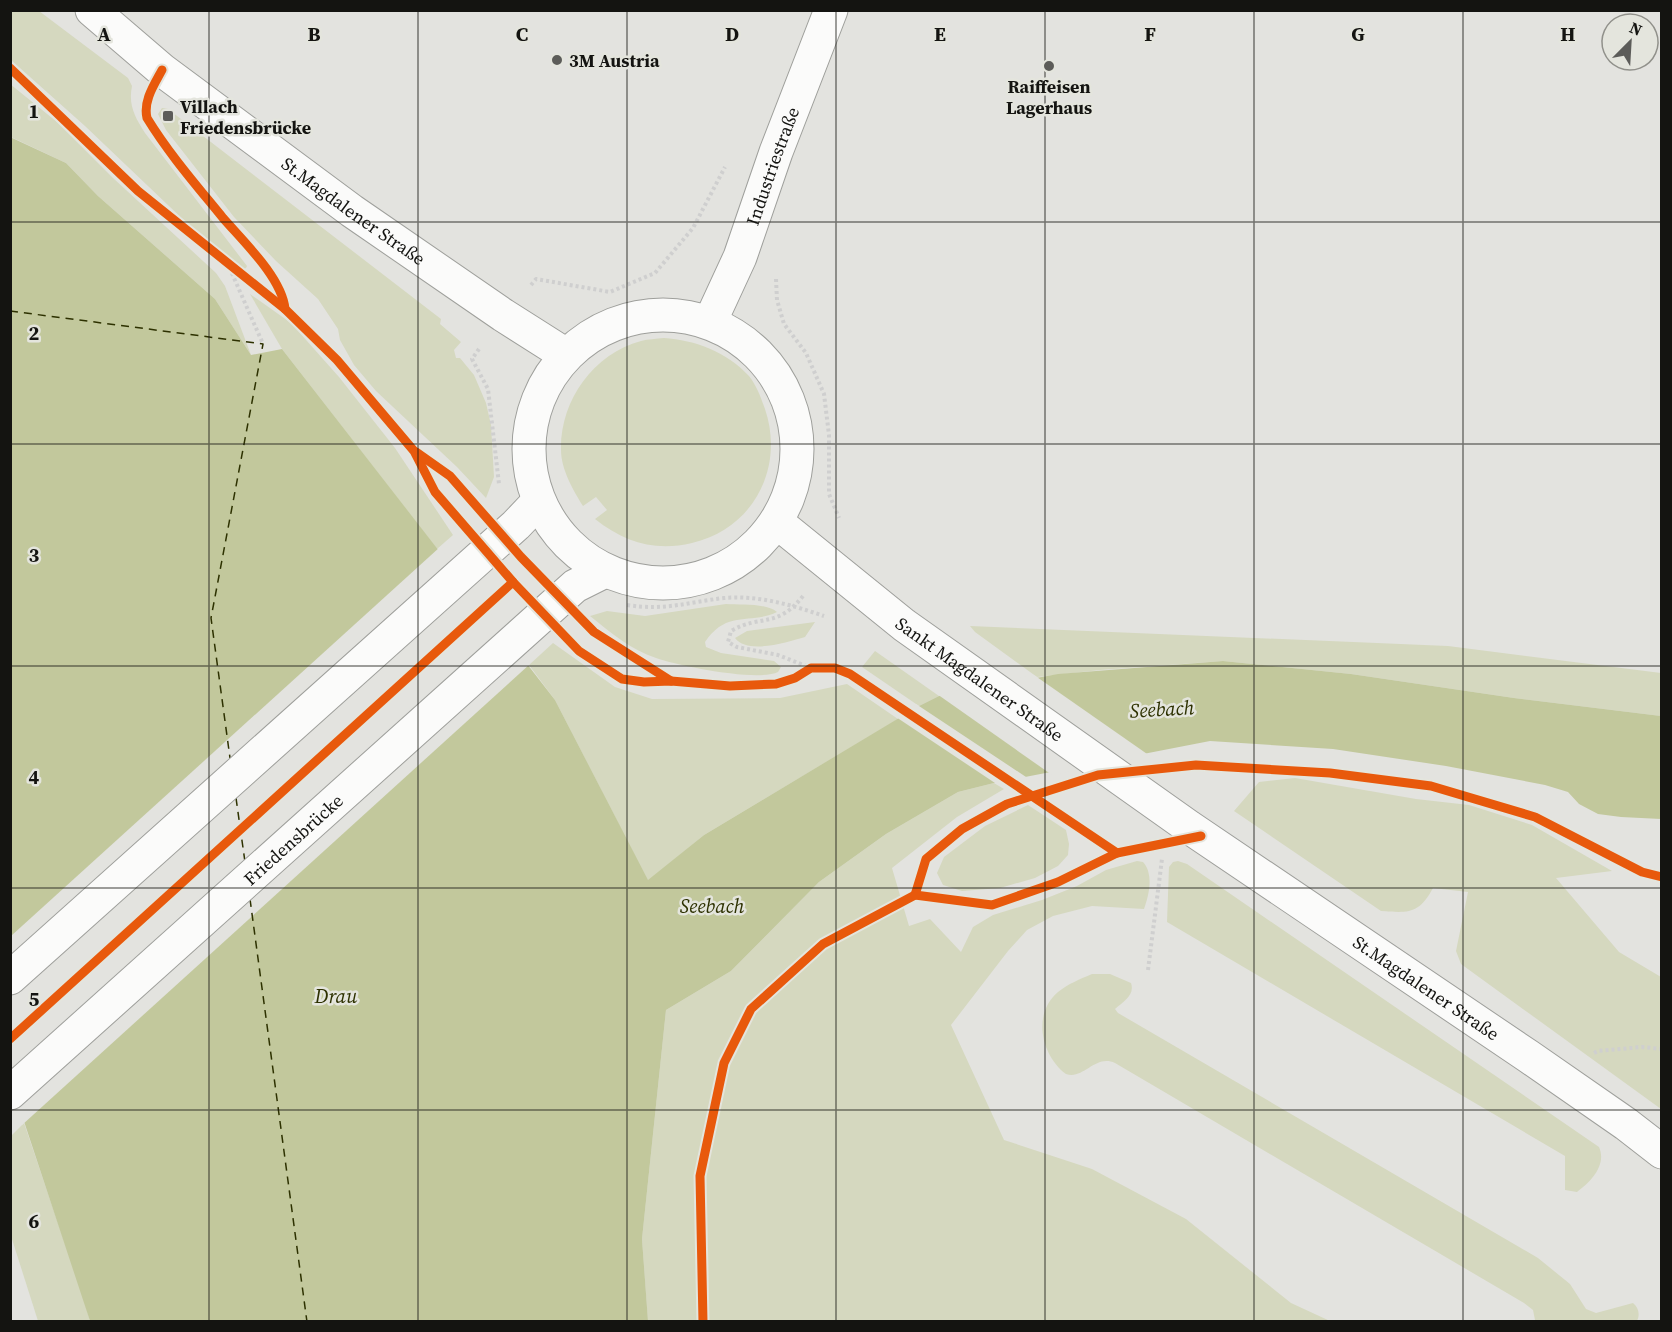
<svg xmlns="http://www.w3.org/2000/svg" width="1672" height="1332" font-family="'Source Serif 4',serif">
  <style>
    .green { fill: #d5d8bf }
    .water { fill: #c2c89c }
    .pier { fill: #e3e3df }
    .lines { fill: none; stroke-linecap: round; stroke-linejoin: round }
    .ferry { stroke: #2d3100; stroke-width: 1.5; stroke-dasharray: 8 6; stroke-linecap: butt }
    .tertiary-casing { stroke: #9e9f9b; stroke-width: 35 }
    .path { stroke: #cfcfcf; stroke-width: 4; stroke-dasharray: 3 3; stroke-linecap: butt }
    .tertiary { stroke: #fbfbfa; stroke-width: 33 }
    .cycleway-casing { stroke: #e4e5dd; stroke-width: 13 }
    .cycleway { stroke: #e8590c; stroke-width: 9 }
    .grid { fill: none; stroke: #141411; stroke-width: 1.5; stroke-opacity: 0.55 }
    .poi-dot { fill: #5c5c59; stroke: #e4e5dd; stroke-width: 2 }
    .labels { text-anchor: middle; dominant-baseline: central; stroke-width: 5; stroke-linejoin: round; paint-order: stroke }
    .poi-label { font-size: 18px; font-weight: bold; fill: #141411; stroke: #e4e5dd; text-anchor: start }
    .street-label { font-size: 18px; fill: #141411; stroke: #e4e5dd }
    .water-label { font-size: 20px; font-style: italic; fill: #2d3100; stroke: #e4e5dd }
    .grid-label { font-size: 20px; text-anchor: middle; font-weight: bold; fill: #141411; stroke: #e4e5dd; stroke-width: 5; stroke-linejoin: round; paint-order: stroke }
  </style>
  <rect width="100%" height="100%" fill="#e3e3df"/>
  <g class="green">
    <path d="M 11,10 L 39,11 L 128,78 L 132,86 C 128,105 135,117 145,133 L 247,266 L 246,268 L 244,269 L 237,264 L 190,226 L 85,126 L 11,60 Z"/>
    <path d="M 10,84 L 57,122 L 113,178 L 216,273 L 225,286 L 251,355 L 215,299 L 98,196 L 66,163 L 11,137 Z"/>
    <path d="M 162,108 L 168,109 L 441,319 L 440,324 L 461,342 L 454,350 L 456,358 L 460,358 L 474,375 L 486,403 L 491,425 L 494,477 L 486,498 L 457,467 L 376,391 L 354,365 L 340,340 L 338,329 L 318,299 L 276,261 L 234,217 L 166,130 L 158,114 Z"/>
    <path d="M 250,294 L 291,323 L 339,377 L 395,448 L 453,535 L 437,549 L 282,349 Z"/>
    <path d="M 664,338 C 695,340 727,352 749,376 C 757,386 761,398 765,409 C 785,468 753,529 692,543 C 655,552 624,542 595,519 L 607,510 L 596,497 L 583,506 C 573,490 561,469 561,450 C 560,401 593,354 641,341 C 648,339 656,339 664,338 Z"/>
    <path d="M 726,604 C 741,605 766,603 777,612 C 750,625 727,609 705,642 L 706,647 L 721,653 L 774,661 L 781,667 L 778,672 C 758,682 679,666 656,658 C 631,650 610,632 590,616 L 607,611 L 645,616 Z"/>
    <path d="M 815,622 L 805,637 C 787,642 748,655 735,638 L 747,631 Z"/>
    <path d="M 970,626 L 1448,646 L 1661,673 L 1661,716 L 1514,698 L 1351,674 L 1223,661 L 1100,670 L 1037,677 L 975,632 Z"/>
    <path d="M 553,643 L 615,687 L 652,699 L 780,698 L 847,684 L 898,719 L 704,835 L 648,881 L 555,700 L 529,665 Z"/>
    <path d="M 875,651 L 939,696 L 919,706 L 862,667 Z"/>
    <path d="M 1295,778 L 1416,799 L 1469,805 L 1532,825 L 1612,871 L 1556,878 L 1619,952 L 1661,977 L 1661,1109 L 1461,964 L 1456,951 L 1468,892 L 1433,888 C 1419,914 1409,913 1381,911 L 1234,811 L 1259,782 Z"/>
    <path d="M 994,783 L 1004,789 L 957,817 L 892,868 L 909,926 L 930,919 L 961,952 L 973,927 L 993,915 L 1042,900 L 1077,886 L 1106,870 L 1137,861 L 1143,862 C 1154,874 1149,895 1144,909 L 1092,906 L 1053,916 L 1027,930 L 1008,951 L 951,1025 L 1004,1140 L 1092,1169 L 1186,1219 L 1291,1303 L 1330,1321 L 648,1322 L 642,1239 L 666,1010 L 731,971 L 819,882 L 886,834 L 958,792 Z"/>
    <path d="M 1028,805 L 1066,830 L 1069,844 L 1068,855 L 1058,866 L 1035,878 L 1000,888 L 962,891 L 943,885 L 937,873 L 944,857 L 985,826 Z"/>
    <path d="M 1178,861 L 1187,864 L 1599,1147 C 1607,1165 1591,1182 1577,1192 L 1565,1190 L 1565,1156 L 1167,922 L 1169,867 L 1173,862 Z"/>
    <path d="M 1092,974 L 1110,974 L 1131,983 C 1135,995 1124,1001 1115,1009 L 1118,1013 L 1538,1258 L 1570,1284 L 1586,1309 L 1596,1313 L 1633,1303 C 1639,1308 1640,1315 1637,1321 L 1532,1321 L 1535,1320 L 1533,1310 L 1524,1303 L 1115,1063 C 1095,1054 1084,1080 1066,1074 C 1041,1055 1032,1014 1058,992 C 1068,984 1080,979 1092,974 Z"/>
    <path d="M 24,1123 L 83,1297 L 90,1321 L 38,1321 L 11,1236 L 11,1136 Z"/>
  </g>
  <path class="water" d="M 10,137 L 66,163 L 98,196 L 215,299 L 251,355 L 282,349 L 555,700 L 648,880 L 704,835 L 919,706 L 939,696 L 1058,674 L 1223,661 L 1351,674 L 1514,698 L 1661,716 L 1661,819 L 1621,817 L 1598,814 L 1579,804 L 1568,792 L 1545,785 L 1446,766 L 1333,749 L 1210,741 L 994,783 L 958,792 L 886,834 L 819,882 L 731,971 L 666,1010 L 642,1239 L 648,1321 L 90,1321 L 11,1082 Z"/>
  <g class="pier">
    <path d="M 440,547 L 530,664 L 22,1125 L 10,1092 L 11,936 Z"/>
    <path d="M 1034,675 L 1150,756 L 1052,775 L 937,694 Z"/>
    <path d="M 916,704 L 919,706 L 1029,779 L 998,785 L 896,717 Z"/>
  </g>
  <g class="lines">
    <g class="ferry">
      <path d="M 10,311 L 263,344 L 211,618 L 230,758"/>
      <path d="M 236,798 L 245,862"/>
      <path d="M 250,899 L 307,1322"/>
    </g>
    <defs>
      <g id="tertiary">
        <path id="s1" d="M 92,10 L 162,70 L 352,211 L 503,315 L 566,355"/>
        <circle cx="663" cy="449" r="134"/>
        <path id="s2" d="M 710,322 L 740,257 L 776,152 L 831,10"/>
        <path id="s3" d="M 778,523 L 904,625 L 1189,827 L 1528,1056 L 1626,1124 L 1662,1152"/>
        <path d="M 10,978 L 516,525 L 536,504"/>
        <path id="s4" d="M 10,1093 L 575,586 L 605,571"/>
      </g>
    </defs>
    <use href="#tertiary" class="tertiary-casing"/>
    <g class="path">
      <path d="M 227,262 L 263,344"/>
      <path d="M 776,279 L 777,300 L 784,324 L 806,353 L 824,394 L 829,435 L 829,494 L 839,518"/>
      <path d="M 531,285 L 536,279 L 610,292 L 655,273 L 693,228 L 725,167"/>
      <path d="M 479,349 L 472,359 L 488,389 L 499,484"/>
      <path d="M 803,596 C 777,629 760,614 731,631 L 728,642 L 737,647 L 778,655 L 811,668"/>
      <path d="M 627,605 C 666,611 688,602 724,598 C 758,595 792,605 824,616"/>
      <path d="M 1148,970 L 1162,859"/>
      <path d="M 1594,1053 L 1598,1051 L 1642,1047 L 1662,1049"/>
    </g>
    <use href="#tertiary" class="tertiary"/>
    <defs>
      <g id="cycleway">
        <path d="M 10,68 L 138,191 L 285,309 L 337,360 L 414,451 L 435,492 L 513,582 L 579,651 L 622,679 L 644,682 L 671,681 L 730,686 L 776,684 L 795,678 L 811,668 L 835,668 L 850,674 L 1117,853 L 1058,882 L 992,905 L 915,895 L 823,944 L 751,1009 L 724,1063 L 700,1176 L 703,1322"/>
        <path d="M 162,70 C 154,85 143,101 147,118 C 169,154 197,186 223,218 C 243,241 282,278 285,309"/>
        <path d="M 416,452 L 450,476 L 521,557 L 594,632 L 671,681"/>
        <path d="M 1117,853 L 1201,836"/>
        <path d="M 915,895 L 926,859 L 962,829 L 1007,804 L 1098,775 L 1196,765 L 1330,773 L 1431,786 L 1535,817 L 1642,872 L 1662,877"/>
        <path d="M 10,1039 L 513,582"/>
      </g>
    </defs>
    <use href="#cycleway" class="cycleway-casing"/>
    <use href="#cycleway" class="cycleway"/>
  </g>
  <path class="grid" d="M 209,10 L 209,1322M 418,10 L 418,1322M 627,10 L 627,1322M 836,10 L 836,1322M 1045,10 L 1045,1322M 1254,10 L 1254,1322M 1463,10 L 1463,1322M 10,222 L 1662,222M 10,444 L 1662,444M 10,666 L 1662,666M 10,888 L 1662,888M 10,1110 L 1662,1110"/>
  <g class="poi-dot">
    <circle cx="557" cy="60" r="6"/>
    <circle cx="1049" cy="66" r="6"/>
    <rect x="162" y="110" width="12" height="12" rx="3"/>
  </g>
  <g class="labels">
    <g class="poi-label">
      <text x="569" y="60">3M Austria</text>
      <text x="1049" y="86" text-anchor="middle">Raiffeisen<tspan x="1049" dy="21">Lagerhaus</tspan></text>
      <text x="180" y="106">Villach<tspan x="180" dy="21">Friedensbrücke</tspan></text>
    </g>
    <g class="street-label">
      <text stroke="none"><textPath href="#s2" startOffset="168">Industriestraße</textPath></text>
      <text stroke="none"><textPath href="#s1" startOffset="330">St.Magdalener Straße</textPath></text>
      <text stroke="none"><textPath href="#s3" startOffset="255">Sankt Magdalener Straße</textPath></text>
      <text stroke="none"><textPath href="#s4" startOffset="380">Friedensbrücke</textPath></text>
      <text stroke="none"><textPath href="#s3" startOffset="798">St.Magdalener Straße</textPath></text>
    </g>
    <g class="water-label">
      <text transform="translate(1162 709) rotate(-3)">Seebach</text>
      <text x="712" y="906">Seebach</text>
      <text x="336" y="996">Drau</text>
    </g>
  </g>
  <g class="grid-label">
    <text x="104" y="41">A</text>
    <text x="314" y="41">B</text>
    <text x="522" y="41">C</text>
    <text x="732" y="41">D</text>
    <text x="940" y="41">E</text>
    <text x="1150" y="41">F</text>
    <text x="1358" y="41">G</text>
    <text x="1568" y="41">H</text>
    <text x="34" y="118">1</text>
    <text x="34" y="340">2</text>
    <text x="34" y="562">3</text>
    <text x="34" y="784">4</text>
    <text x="34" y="1006">5</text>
    <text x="34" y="1228">6</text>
  </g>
  <rect width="1672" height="1332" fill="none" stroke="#141411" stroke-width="24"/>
  <g transform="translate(1630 42) rotate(24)"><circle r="28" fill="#e4e5dd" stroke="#91918b" stroke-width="1.5"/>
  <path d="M0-4.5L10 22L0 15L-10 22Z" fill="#5c5c59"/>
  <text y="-9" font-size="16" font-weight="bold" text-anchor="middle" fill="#141411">N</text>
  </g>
</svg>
